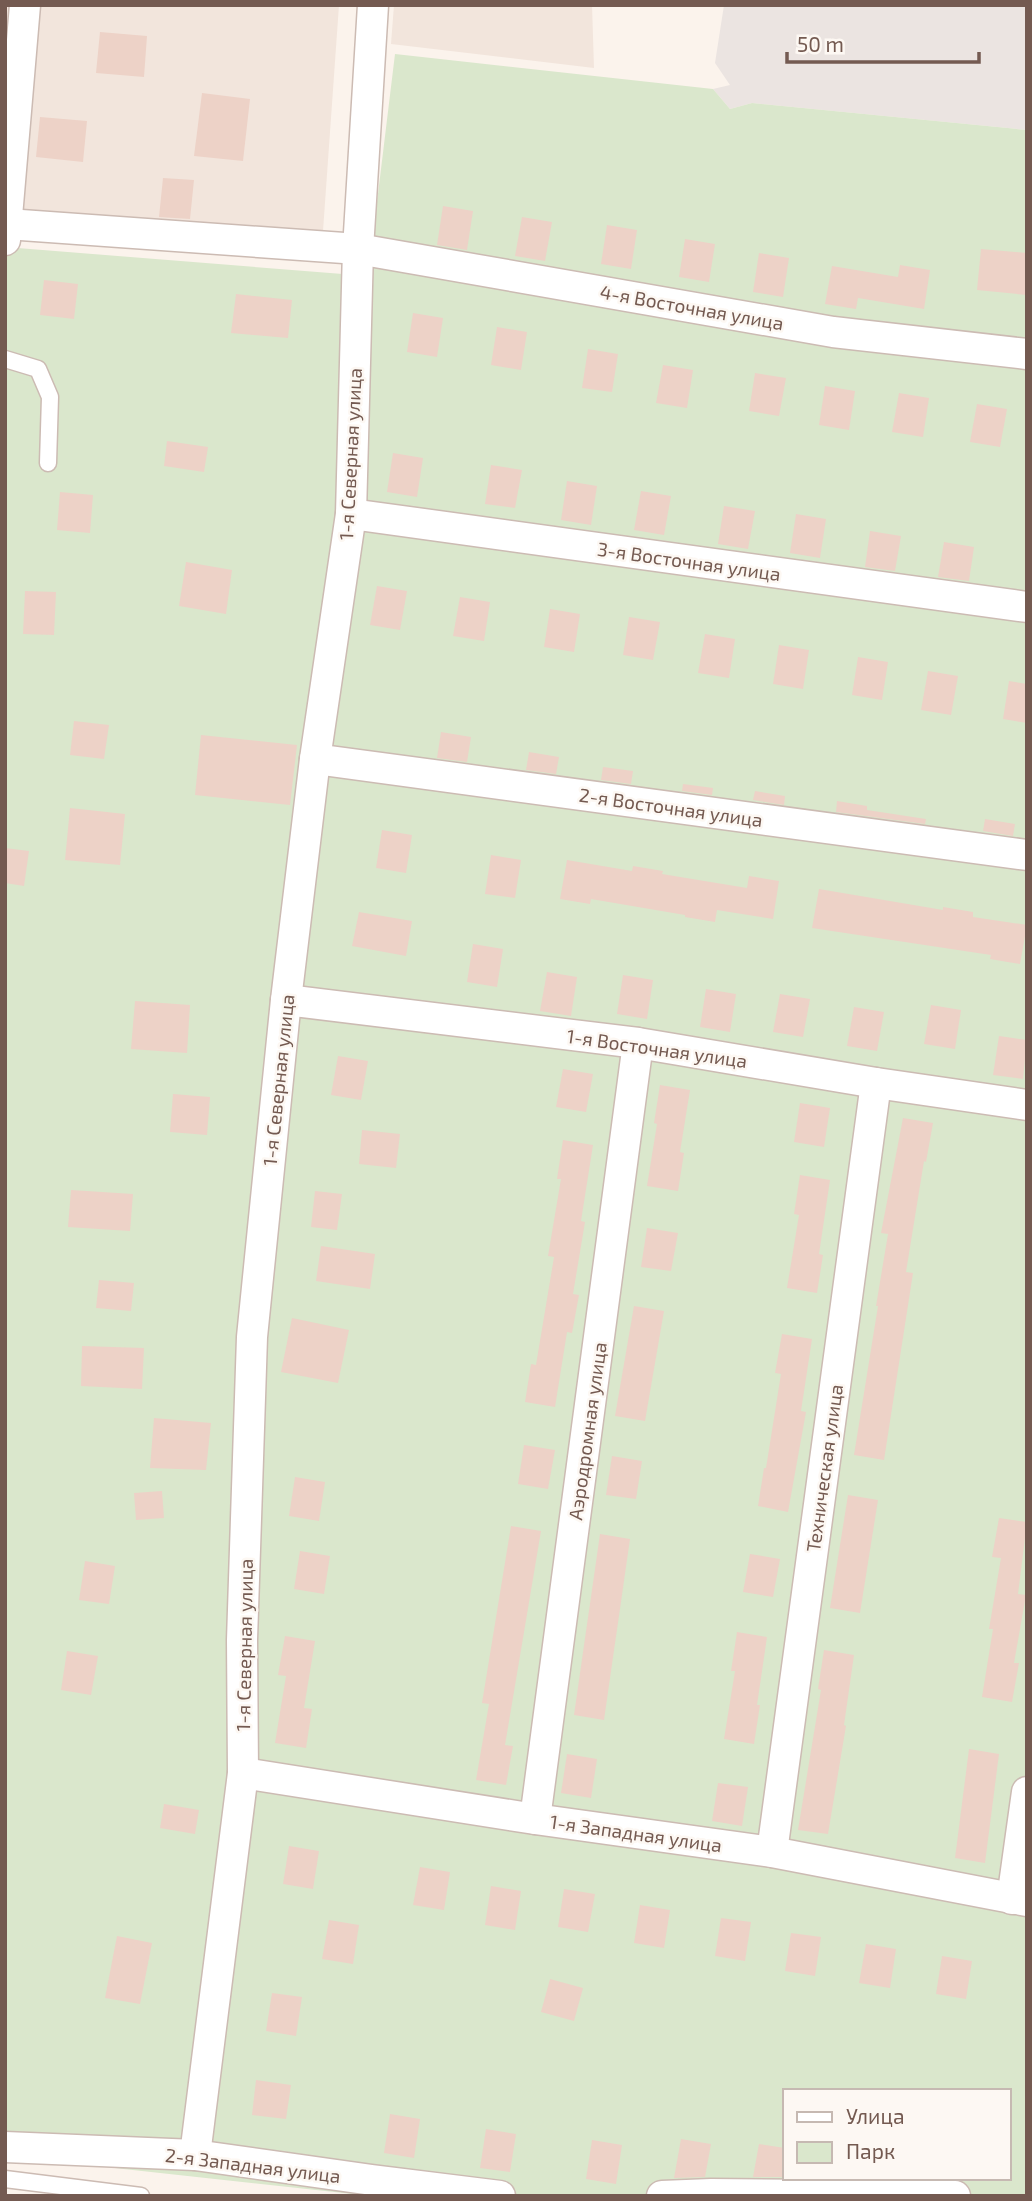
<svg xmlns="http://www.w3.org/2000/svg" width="1032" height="2201" font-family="'Exo 2',sans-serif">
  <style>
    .residential { fill: #f2e5dc }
    .industrial { fill: #ebe4e1 }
    .green { fill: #dae7cc; fill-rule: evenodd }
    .building { fill: #edd2c7 }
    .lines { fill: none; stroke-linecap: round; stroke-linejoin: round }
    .service-casing { stroke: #ccbbb3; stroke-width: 19 }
    .minor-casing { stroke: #ccbbb3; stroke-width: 33 }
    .service { stroke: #fff; stroke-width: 16 }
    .minor { stroke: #fff; stroke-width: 30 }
    .labels { text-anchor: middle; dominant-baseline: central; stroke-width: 5; stroke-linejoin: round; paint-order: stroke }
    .street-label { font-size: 19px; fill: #745a51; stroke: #fdf8f3 }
  </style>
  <rect width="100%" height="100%" fill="#fbf3ec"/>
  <g class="residential">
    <path d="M 5,5 L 339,5 L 322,245 L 5,223 Z"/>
    <path d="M 394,5 L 592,5 L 594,68 L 391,44 Z"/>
  </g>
  <path class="industrial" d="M 724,5 L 1027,5 L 1027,130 L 752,103 L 730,109 L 713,89 L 730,85 L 715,63 Z"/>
  <path class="green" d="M 395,54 L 713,89 L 730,109 L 752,103 L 1027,130 L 1027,2196 L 371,2196 L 5,2156 L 5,247 L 368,276 ZM 785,2091 L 1009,2091 L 1009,2178 L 785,2178 Z"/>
  <g class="building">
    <path d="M 100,32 L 147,36 L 144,77 L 96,73 Z"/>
    <path d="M 202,93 L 250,99 L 243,161 L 194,156 Z"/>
    <path d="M 40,117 L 87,121 L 83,162 L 36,157 Z"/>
    <path d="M 163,178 L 194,180 L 190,219 L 159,217 Z"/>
    <path d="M 443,206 L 473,211 L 467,250 L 437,245 Z"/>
    <path d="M 522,217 L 552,222 L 545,261 L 515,256 Z"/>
    <path d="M 607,225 L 637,230 L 631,269 L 601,264 Z"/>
    <path d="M 685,239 L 715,244 L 709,282 L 679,277 Z"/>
    <path d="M 981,249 L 1027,253 L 1027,295 L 977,290 Z"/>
    <path d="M 759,253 L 789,258 L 783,297 L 753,292 Z"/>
    <path d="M 900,265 L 930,270 L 924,309 L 858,298 L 856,309 L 825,304 L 832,266 L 898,277 Z"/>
    <path d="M 44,280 L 78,284 L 74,319 L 40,315 Z"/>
    <path d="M 236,294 L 292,300 L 288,338 L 231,333 Z"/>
    <path d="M 413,313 L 443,318 L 437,357 L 407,352 Z"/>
    <path d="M 497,327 L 527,332 L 521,370 L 491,365 Z"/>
    <path d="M 588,349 L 618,354 L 612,392 L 582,388 Z"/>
    <path d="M 663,365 L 693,370 L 687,408 L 656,403 Z"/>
    <path d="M 755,373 L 786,378 L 779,416 L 749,411 Z"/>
    <path d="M 825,386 L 855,391 L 849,430 L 819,425 Z"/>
    <path d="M 899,393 L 929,398 L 923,437 L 892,432 Z"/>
    <path d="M 977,404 L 1007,409 L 1000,447 L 970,442 Z"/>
    <path d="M 167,441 L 208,447 L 204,472 L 164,466 Z"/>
    <path d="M 393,453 L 423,458 L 417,497 L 387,492 Z"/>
    <path d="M 491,465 L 522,470 L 515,508 L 485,504 Z"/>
    <path d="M 567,481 L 597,486 L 591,525 L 561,520 Z"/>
    <path d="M 641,491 L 671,496 L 664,535 L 634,530 Z"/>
    <path d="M 60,492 L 93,495 L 90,533 L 57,530 Z"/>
    <path d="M 724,506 L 755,511 L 748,549 L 718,544 Z"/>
    <path d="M 796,514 L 826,519 L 820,558 L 790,553 Z"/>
    <path d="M 870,531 L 901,536 L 895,571 L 865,567 Z"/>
    <path d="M 944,542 L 974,547 L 969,581 L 938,577 Z"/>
    <path d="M 186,562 L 232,570 L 226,614 L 179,606 Z"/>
    <path d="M 377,586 L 407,591 L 400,630 L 370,625 Z"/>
    <path d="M 25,591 L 56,592 L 54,635 L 23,634 Z"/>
    <path d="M 460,597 L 490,602 L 484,641 L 453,636 Z"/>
    <path d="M 550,609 L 580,614 L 574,652 L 544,647 Z"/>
    <path d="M 629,617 L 660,622 L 653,660 L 623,655 Z"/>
    <path d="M 705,634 L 735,639 L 729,678 L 698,673 Z"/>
    <path d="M 779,645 L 809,650 L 803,689 L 773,684 Z"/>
    <path d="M 858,657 L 888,662 L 882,700 L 852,695 Z"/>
    <path d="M 928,671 L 958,676 L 951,715 L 921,710 Z"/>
    <path d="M 1009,681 L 1027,684 L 1027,723 L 1003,719 Z"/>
    <path d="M 74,721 L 109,725 L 104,759 L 70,755 Z"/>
    <path d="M 441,732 L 471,737 L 467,762 L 437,758 Z"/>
    <path d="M 201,735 L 297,745 L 290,805 L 195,795 Z"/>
    <path d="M 529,752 L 559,757 L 556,774 L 526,770 Z"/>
    <path d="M 603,767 L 633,771 L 631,784 L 601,780 Z"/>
    <path d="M 683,784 L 713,788 L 712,795 L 682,791 Z"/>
    <path d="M 755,791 L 785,796 L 784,805 L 753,800 Z"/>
    <path d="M 837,801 L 867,806 L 867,810 L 926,819 L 925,824 L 836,812 Z"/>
    <path d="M 70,808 L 125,814 L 120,865 L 65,860 Z"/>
    <path d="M 985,819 L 1015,824 L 1013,836 L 983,831 Z"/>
    <path d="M 382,830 L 412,835 L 406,873 L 376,868 Z"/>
    <path d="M 5,848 L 29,851 L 24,886 L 5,883 Z"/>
    <path d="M 491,855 L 521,860 L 515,898 L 485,894 Z"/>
    <path d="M 567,860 L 632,871 L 633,866 L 663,871 L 662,874 L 747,888 L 749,876 L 779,881 L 773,919 L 717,910 L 715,922 L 685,917 L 685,915 L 591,899 L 590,904 L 560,899 Z"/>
    <path d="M 819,889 L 943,910 L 943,907 L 973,912 L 973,917 L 1027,925 L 1020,964 L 990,959 L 991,955 L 812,928 Z"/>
    <path d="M 359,912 L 412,921 L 406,956 L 352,946 Z"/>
    <path d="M 473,944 L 503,949 L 497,987 L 467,982 Z"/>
    <path d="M 547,972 L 577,977 L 571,1016 L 540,1011 Z"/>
    <path d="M 623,975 L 653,980 L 647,1019 L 617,1014 Z"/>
    <path d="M 706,989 L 736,994 L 730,1032 L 700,1027 Z"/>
    <path d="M 780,994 L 810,999 L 803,1037 L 773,1032 Z"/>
    <path d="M 135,1001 L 190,1005 L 187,1053 L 131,1049 Z"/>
    <path d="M 931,1005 L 961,1010 L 955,1049 L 924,1044 Z"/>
    <path d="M 854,1007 L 884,1012 L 877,1051 L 847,1046 Z"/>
    <path d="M 999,1036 L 1027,1040 L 1023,1079 L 993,1075 Z"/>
    <path d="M 338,1056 L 368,1061 L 361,1100 L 331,1095 Z"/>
    <path d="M 563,1069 L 593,1074 L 586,1112 L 556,1107 Z"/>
    <path d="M 660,1085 L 690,1090 L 680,1152 L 684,1153 L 678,1191 L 647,1186 L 657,1124 L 654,1123 Z"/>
    <path d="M 173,1094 L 210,1097 L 207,1135 L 170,1132 Z"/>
    <path d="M 800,1103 L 830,1108 L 824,1147 L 794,1142 Z"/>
    <path d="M 903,1118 L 933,1123 L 926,1162 L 924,1161 L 906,1272 L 913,1273 L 884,1460 L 854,1455 L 878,1306 L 876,1306 L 888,1234 L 881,1233 Z"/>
    <path d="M 362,1130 L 400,1134 L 396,1168 L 359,1164 Z"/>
    <path d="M 563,1140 L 593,1145 L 581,1221 L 585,1222 L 573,1294 L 579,1295 L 572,1333 L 567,1332 L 555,1407 L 525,1402 L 531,1364 L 536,1365 L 554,1257 L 548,1256 L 561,1179 L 557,1179 Z"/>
    <path d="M 800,1175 L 830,1180 L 819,1254 L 823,1255 L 817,1293 L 787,1288 L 799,1215 L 794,1214 Z"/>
    <path d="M 71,1190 L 133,1194 L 130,1231 L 68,1227 Z"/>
    <path d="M 315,1191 L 342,1194 L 337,1230 L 311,1227 Z"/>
    <path d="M 647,1228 L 678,1233 L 671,1271 L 641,1267 Z"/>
    <path d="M 321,1246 L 375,1254 L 370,1289 L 316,1281 Z"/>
    <path d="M 99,1280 L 134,1283 L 131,1311 L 96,1308 Z"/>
    <path d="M 634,1306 L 664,1311 L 645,1421 L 615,1416 Z"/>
    <path d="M 292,1318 L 349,1330 L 338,1383 L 281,1372 Z"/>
    <path d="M 782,1334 L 812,1339 L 801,1411 L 806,1412 L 788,1512 L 758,1506 L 764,1468 L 766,1468 L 781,1374 L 775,1373 Z"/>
    <path d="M 82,1346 L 144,1348 L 142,1389 L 81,1386 Z"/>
    <path d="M 154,1418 L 211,1423 L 206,1470 L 150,1468 Z"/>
    <path d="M 524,1445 L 555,1450 L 548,1489 L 518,1484 Z"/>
    <path d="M 612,1456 L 642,1461 L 636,1499 L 606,1495 Z"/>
    <path d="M 295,1477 L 325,1482 L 319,1521 L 289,1516 Z"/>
    <path d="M 162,1491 L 164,1518 L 136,1520 L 134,1493 Z"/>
    <path d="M 848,1495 L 878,1500 L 860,1613 L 830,1608 Z"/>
    <path d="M 999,1518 L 1027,1522 L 1018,1594 L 1026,1595 L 1014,1663 L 1019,1663 L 1012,1702 L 982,1697 L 993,1629 L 989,1629 L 1001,1558 L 992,1557 Z"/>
    <path d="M 511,1526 L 541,1531 L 505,1745 L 513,1746 L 506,1785 L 476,1780 L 489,1704 L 482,1703 Z"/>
    <path d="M 600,1534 L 630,1539 L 604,1720 L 574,1715 Z"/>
    <path d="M 300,1551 L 330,1556 L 324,1594 L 294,1589 Z"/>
    <path d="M 750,1554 L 780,1559 L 773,1597 L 743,1592 Z"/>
    <path d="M 85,1561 L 115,1566 L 109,1604 L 79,1600 Z"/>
    <path d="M 737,1632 L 767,1637 L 757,1705 L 760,1705 L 754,1744 L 724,1739 L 735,1671 L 731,1671 Z"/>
    <path d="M 285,1636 L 315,1641 L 304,1708 L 312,1709 L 306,1748 L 275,1743 L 286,1676 L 278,1675 Z"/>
    <path d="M 824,1650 L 854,1655 L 844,1725 L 846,1726 L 828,1834 L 798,1830 L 821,1690 L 818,1689 Z"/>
    <path d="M 67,1651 L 98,1656 L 91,1695 L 61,1690 Z"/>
    <path d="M 969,1749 L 999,1754 L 985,1863 L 955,1858 Z"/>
    <path d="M 567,1754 L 597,1759 L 591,1798 L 561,1793 Z"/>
    <path d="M 718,1783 L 748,1787 L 742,1826 L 712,1821 Z"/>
    <path d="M 164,1804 L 199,1810 L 195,1834 L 160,1828 Z"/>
    <path d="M 289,1846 L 319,1851 L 313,1889 L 283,1884 Z"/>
    <path d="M 420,1867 L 450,1872 L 444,1910 L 413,1905 Z"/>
    <path d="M 491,1886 L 521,1891 L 515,1930 L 485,1925 Z"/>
    <path d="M 564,1889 L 595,1894 L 588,1932 L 558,1927 Z"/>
    <path d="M 640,1905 L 670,1910 L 664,1948 L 634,1943 Z"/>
    <path d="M 721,1918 L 751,1922 L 745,1961 L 715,1956 Z"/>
    <path d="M 329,1920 L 359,1925 L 353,1964 L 322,1959 Z"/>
    <path d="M 791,1933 L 821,1937 L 815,1976 L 785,1971 Z"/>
    <path d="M 117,1936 L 152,1943 L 140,2004 L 105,1998 Z"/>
    <path d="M 866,1944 L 896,1949 L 890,1988 L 859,1983 Z"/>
    <path d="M 942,1956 L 972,1961 L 966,1999 L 936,1994 Z"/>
    <path d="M 550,1979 L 583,1988 L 574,2021 L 541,2012 Z"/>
    <path d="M 272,1993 L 302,1997 L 296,2036 L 266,2031 Z"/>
    <path d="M 256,2080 L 291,2085 L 286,2119 L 252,2115 Z"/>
    <path d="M 390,2114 L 420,2119 L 414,2158 L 384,2153 Z"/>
    <path d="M 486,2129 L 516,2134 L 510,2172 L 480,2168 Z"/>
    <path d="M 681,2139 L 711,2144 L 705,2177 L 674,2178 Z"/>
    <path d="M 592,2140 L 622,2145 L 616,2184 L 586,2179 Z"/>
    <path d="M 759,2144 L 785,2148 L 784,2177 L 753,2177 Z"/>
  </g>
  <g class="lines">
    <defs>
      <g id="service">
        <path d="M 5,359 L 38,369 L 50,397 L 48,463"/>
        <path d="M 5,2179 L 141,2196"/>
      </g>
      <g id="minor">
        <path d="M 7,224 L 358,249 L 833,332 L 1027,354"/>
        <path d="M 5,240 L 25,5"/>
        <path d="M 351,514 L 1027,607"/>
        <path d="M 315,759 L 1027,855"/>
        <path d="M 286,1000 L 638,1043 L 876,1083 L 1027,1105"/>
        <path d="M 243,1773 L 535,1819 L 772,1852 L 1027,1901"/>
        <path d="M 535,1819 L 638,1043"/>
        <path d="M 772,1852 L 876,1083"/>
        <path d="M 1012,1899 L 1027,1792"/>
        <path d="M 5,2147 L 195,2155 L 372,2180 L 500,2196"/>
        <path d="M 195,2155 L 243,1773 L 242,1640 L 252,1337 L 286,1000 L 315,759 L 351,514 L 358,249 L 373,5"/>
        <path d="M 662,2196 L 711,2194 L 955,2196"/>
      </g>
    </defs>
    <use href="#service" class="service-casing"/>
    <use href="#minor" class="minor-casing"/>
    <use href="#service" class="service"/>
    <use href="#minor" class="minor"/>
  </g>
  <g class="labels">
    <g class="street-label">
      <text transform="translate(692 307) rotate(10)">4-я Восточная улица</text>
      <text transform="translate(350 454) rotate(-87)">1-я Северная улица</text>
      <text transform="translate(689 561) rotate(8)">3-я Восточная улица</text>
      <text transform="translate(671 807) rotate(8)">2-я Восточная улица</text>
      <text transform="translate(657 1048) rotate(8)">1-я Восточная улица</text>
      <text transform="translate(278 1080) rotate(-84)">1-я Северная улица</text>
      <text transform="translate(587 1431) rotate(-82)">Аэродромная улица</text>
      <text transform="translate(824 1468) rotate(-82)">Техническая улица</text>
      <text transform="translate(244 1645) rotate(-89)">1-я Северная улица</text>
      <text transform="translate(636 1833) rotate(8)">1-я Западная улица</text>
      <text transform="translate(253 2165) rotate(7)">2-я Западная улица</text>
    </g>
  </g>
  <rect width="1032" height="2201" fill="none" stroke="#745a51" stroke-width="14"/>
  <rect x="783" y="2089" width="228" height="91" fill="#fdf8f3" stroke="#c6b9b2" stroke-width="2"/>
  <rect x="797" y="2112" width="35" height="10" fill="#ffffff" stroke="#c6b9b2" stroke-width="2"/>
  <text x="846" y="2124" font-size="21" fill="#745a51">Улица</text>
  <rect x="797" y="2142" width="35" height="21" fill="#dae7cc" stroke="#c6b9b2" stroke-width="2"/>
  <text x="846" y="2159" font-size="21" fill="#745a51">Парк</text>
  <path d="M787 52v10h192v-10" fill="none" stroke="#745a51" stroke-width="3.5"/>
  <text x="797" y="52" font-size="21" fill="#745a51" stroke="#fdf8f3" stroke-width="5" paint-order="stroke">50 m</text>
</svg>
